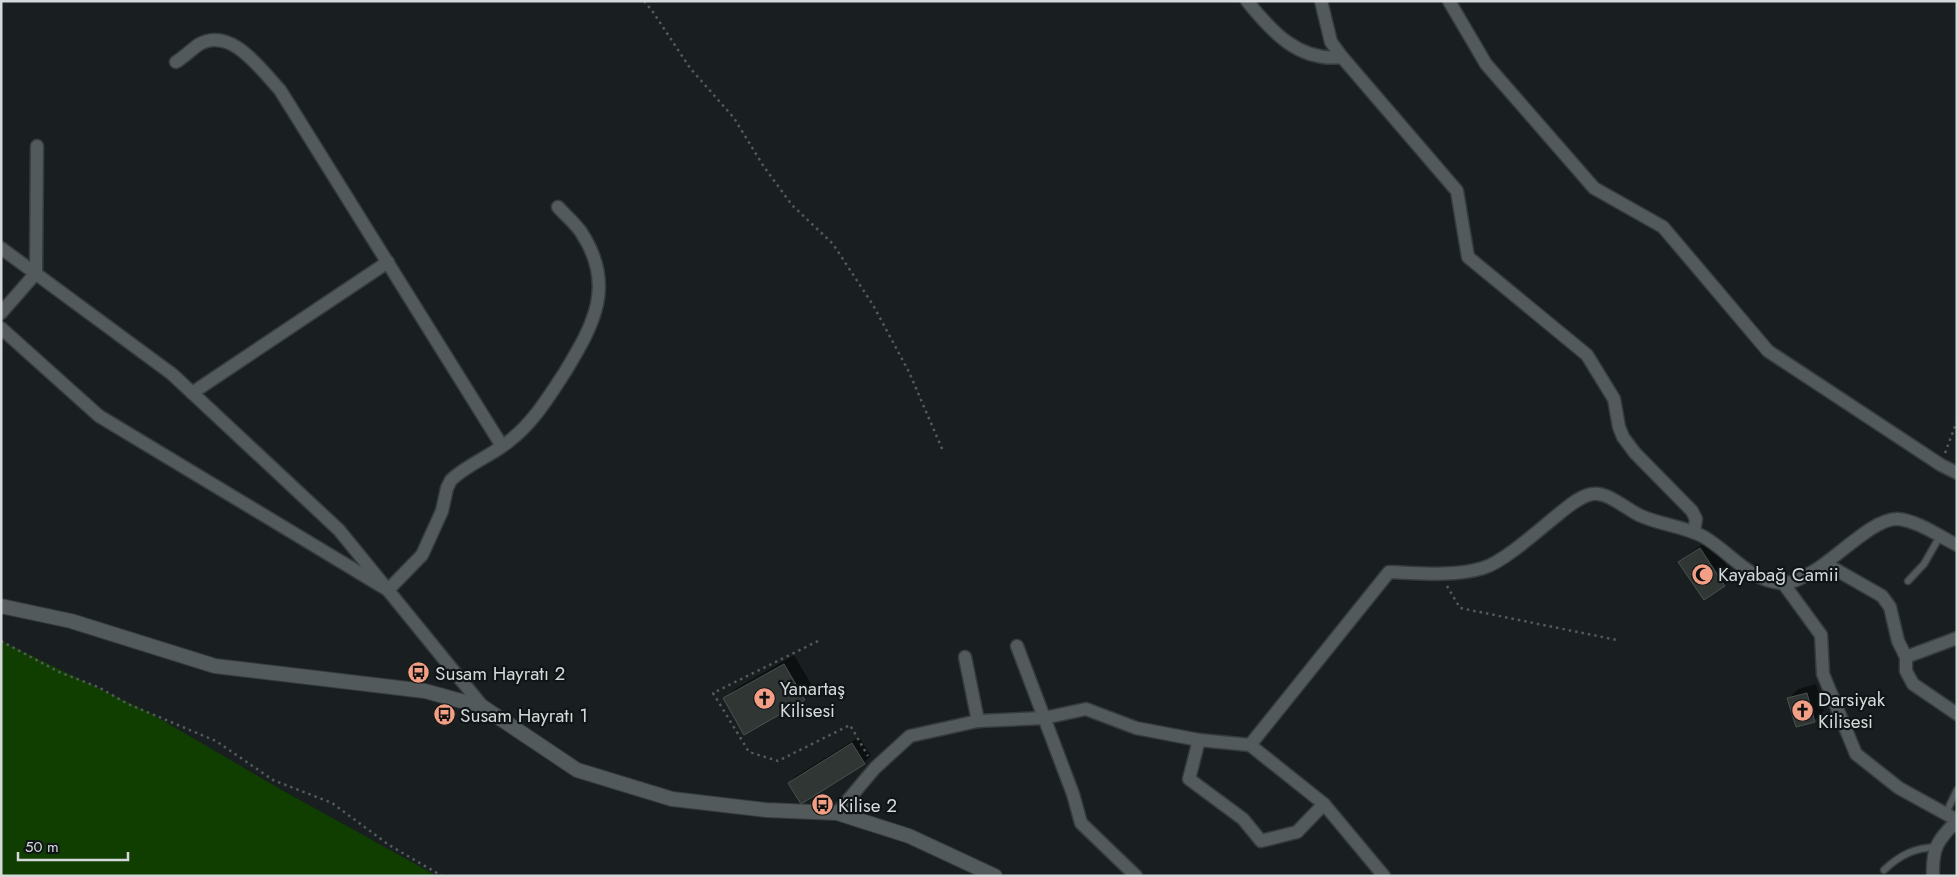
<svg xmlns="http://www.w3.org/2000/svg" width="1958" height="877" font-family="Jost,sans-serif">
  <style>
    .green { fill: #0f3e00 }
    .shadow { fill: #0007 }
    .building { fill: #303634; stroke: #4a514e }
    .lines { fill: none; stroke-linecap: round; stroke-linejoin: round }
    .service-casing { stroke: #373b3c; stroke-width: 9 }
    .minor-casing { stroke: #373b3c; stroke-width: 15 }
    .tertiary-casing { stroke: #373b3c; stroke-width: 16 }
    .path { stroke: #54595a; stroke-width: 2.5; stroke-dasharray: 2.5 4; stroke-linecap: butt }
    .service { stroke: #535a5b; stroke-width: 6 }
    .minor { stroke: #535a5b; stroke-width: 12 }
    .tertiary { stroke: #535a5b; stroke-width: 14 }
    .labels { text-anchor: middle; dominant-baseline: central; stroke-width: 4.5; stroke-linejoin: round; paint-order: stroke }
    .poi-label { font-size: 19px; fill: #d5d9d9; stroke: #101617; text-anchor: start }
  </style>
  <rect width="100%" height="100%" fill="#191f20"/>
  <path class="green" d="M 1,641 L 150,713 L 280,789 L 437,876 L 1,876 Z"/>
  <g class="shadow">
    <path d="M 1710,539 L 1734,576 L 1724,585 L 1680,562 L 1690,553 Z"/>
    <path d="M 794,655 L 814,689 L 804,699 L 725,699 L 735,689 Z"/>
    <path d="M 1816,684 L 1824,711 L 1814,721 L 1789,698 L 1798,689 Z"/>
    <path d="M 859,737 L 871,756 L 864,763 L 789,783 L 796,776 Z"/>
  </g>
  <g class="building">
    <path d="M 1700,548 L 1725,586 L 1704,600 L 1678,562 Z"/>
    <path d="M 784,664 L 805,700 L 744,735 L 723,698 Z"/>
    <path d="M 1807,693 L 1815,722 L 1796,727 L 1787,698 Z"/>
    <path d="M 852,743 L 865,764 L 801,804 L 788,783 Z"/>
  </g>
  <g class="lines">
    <defs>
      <g id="service">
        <path d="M 1908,581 L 1924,564 L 1940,536"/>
        <path d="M 1946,813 L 1957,790"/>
        <path d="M 1884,870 C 1900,855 1914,848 1936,847"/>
      </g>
      <g id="minor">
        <path d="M 1247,1 C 1272,32 1299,62 1342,57"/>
        <path d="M 1321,1 L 1331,42 L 1342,57 L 1457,191 L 1468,257 L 1587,355 L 1614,399 L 1619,427 L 1623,437 L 1635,453 L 1692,511 L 1696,519 L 1694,532"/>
        <path d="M 1449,1 L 1486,64 L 1594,188 L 1663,227 L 1768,351 L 1941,465 L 1957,473"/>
        <path d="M 176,62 C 184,57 191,50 198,45 C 231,25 261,70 280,90 L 502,446"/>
        <path d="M 1,248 L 172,374 L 339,530 L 483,707"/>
        <path d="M 1,313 L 36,273 L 37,146"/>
        <path d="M 1,328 L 99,416 L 388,590 L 422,555 L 442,511 L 447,488 L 451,480 C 468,464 491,456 508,442 C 533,423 548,398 565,372 C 594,324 616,285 581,232 C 575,223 565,215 558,207"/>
        <path d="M 192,393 L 388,262"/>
        <path d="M 1826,564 L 1882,596 L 1890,607 L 1898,641 L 1906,657 L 1906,671 L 1913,684 L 1957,714"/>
        <path d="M 1783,583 L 1821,635 L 1823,674 L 1856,754 L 1899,788 L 1957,820"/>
        <path d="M 1017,646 L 1073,794 L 1081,823 L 1136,876"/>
        <path d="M 965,657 L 978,721"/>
        <path d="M 1906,657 L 1957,638"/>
        <path d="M 1199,740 L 1189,779 L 1243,819 L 1261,841 L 1297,832 L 1324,804"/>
        <path d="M 1250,745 L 1324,804 L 1384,876"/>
        <path d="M 837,813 L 875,768 L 910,736 L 978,721 L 1044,718 L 1086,709 L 1136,728 L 1199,740 L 1250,745 L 1389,572 C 1419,573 1453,577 1483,568 C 1504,562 1541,528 1560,513 C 1569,506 1580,496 1592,494 C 1607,491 1626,509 1639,515 C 1660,525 1684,526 1704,537 C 1730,552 1748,580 1781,583 C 1792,584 1803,577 1812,572 C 1835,560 1874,517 1898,519 C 1918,521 1939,536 1957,545"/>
        <path d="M 1933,876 C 1932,849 1937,840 1957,821"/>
      </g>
      <path id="tertiary" d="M 1,606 L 71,621 L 215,666 L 425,691 L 483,707 L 577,770 L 672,799 L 766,810 L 837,813 L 909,836 L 995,876"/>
    </defs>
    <use href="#service" class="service-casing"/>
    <use href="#minor" class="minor-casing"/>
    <use href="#tertiary" class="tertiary-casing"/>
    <g class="path">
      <path d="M 644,1 L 653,12 L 690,68 L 734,118 L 764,167 L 792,205 L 833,244 L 873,305 L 909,372 L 943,451"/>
      <path d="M 1945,453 L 1957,421"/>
      <path d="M 1447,586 L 1460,608 L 1617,640"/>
      <path d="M 1,641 L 59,672 L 98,687 L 128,704 L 216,741 L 273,780 L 332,803 L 389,845 L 442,876"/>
      <path d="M 818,641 L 713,693 L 749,752 L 778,761 L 850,725 L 868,756"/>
    </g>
    <use href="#service" class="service"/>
    <use href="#minor" class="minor"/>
    <use href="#tertiary" class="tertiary"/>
  </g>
  <defs>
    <symbol id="mosque-disc" viewBox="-11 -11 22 22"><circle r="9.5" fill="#f39f85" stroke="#101617"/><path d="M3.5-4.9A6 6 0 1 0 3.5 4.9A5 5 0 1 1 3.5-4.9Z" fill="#111"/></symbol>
    <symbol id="bus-disc" viewBox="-11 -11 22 22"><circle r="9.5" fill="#f39f85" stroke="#101617"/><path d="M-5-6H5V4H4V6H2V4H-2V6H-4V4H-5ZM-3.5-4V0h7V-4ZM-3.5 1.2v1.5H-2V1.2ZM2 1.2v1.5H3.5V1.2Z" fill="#111"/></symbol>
    <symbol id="church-disc" viewBox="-11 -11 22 22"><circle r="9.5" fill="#f39f85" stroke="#101617"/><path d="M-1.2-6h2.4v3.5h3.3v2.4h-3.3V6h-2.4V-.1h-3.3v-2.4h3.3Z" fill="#111"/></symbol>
  </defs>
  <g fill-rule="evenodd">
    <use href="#mosque-disc" x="1690" y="562" width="25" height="25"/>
    <use href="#bus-disc" x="406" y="660" width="25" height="25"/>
    <use href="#church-disc" x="752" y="686" width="25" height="25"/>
    <use href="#church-disc" x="1790" y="698" width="25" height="25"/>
    <use href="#bus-disc" x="432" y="702" width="25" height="25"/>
    <use href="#bus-disc" x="810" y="792" width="25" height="25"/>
  </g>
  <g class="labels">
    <g class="poi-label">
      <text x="1718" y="574">Kayabağ Camii</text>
      <text x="435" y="673">Susam Hayratı 2</text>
      <text x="780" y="688">Yanartaş<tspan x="780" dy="22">Kilisesi</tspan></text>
      <text x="1818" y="699">Darsiyak<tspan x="1818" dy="22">Kilisesi</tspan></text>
      <text x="460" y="715">Susam Hayratı 1</text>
      <text x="838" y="805">Kilise 2</text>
    </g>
  </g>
  <rect width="1958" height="877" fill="none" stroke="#d5d9d9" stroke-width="5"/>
  <path d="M18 852v8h110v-8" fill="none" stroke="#d5d9d9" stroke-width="2.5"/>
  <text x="25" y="852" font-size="15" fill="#d5d9d9" stroke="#101617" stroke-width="4" paint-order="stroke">50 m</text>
</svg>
